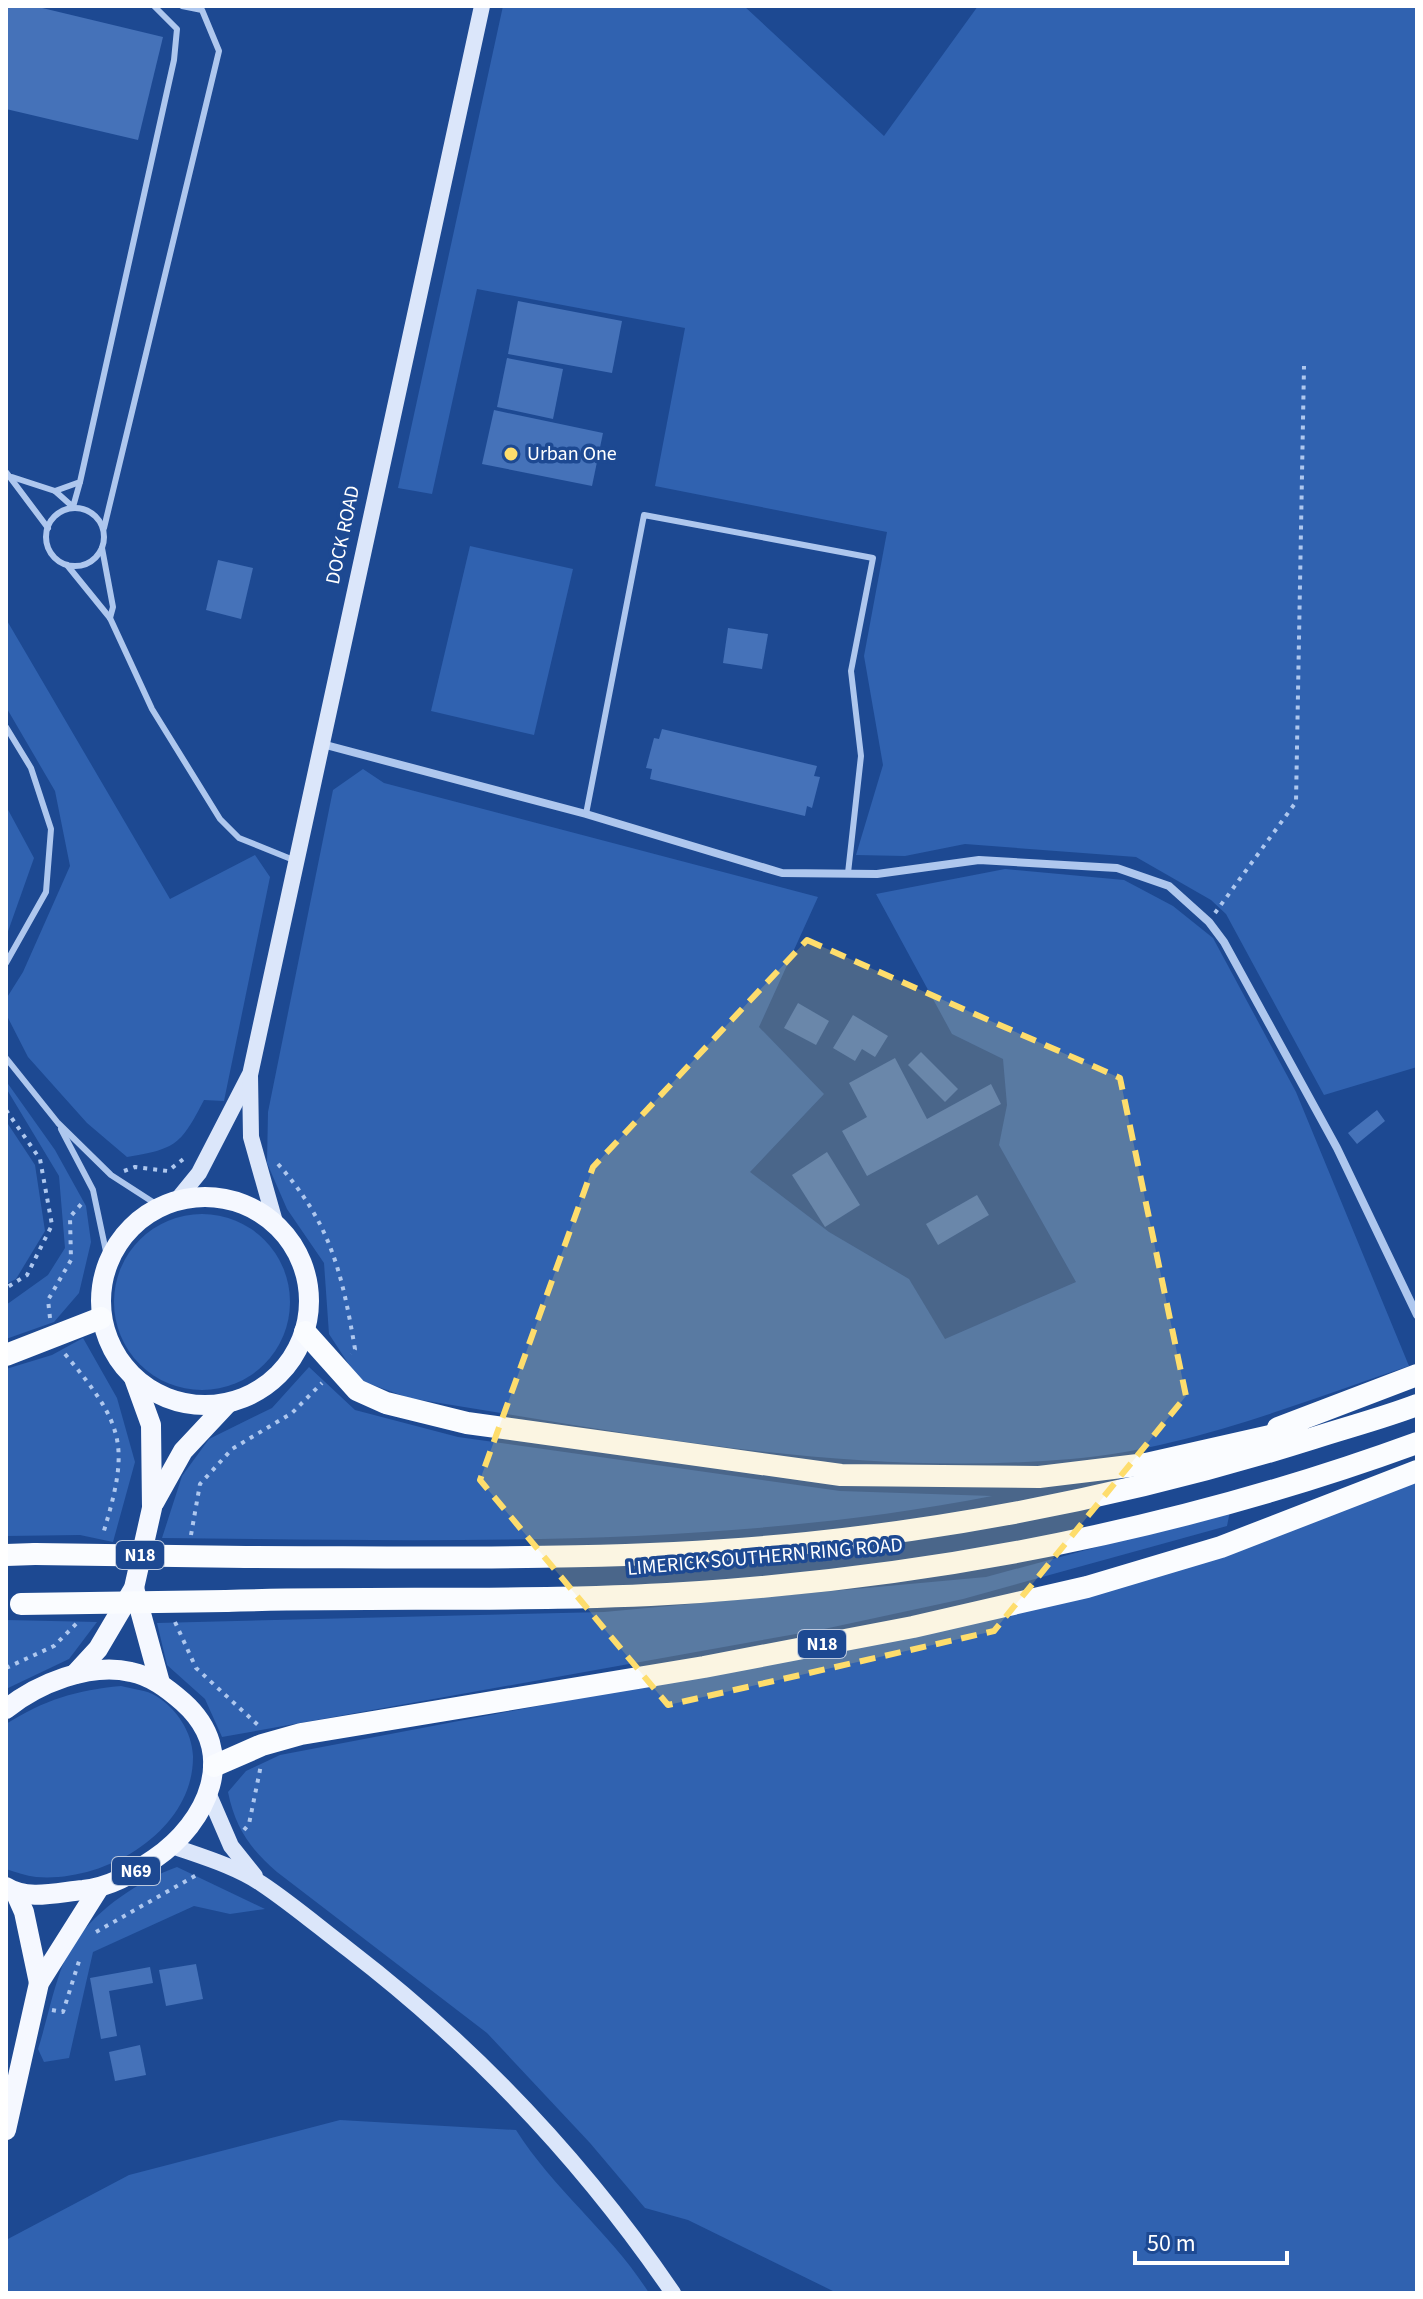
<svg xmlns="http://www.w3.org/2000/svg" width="1423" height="2299" font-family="'Source Sans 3',sans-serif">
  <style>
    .green { fill: #3062b0 }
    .building { fill: #4572b9 }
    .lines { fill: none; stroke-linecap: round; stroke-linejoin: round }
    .path { stroke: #aec7ee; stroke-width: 4; stroke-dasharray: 4 6; stroke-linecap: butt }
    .service { stroke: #aec7ee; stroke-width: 6 }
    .minor { stroke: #aec7ee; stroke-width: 8 }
    .secondary { stroke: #dbe6fa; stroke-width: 16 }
    .primary { stroke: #f5f8ff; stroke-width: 20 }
    .trunk { stroke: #fafcff; stroke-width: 22 }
    .trunk-bridge { stroke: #fafcff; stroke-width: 22 }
    .marked { fill: #fedd6c; fill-opacity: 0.2; stroke: #fedd6c; stroke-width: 6; stroke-dasharray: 16 10; stroke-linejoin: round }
    .poi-dot { fill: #fedd6c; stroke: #1d4992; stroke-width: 3 }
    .labels { text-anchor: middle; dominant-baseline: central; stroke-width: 7; stroke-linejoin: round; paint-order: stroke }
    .shield { fill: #1d4992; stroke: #bbc8de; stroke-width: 2 }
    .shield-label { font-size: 18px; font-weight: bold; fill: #fff }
    .poi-label { font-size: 20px; fill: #fff; stroke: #1d4992; text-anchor: start }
    .street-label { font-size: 20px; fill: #fff; stroke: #1d4992 }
  </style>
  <rect width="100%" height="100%" fill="#1d4992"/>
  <g class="green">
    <path d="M 503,6 L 744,6 L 884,136 L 978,6 L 1417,6 L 1417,1067 L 1324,1095 L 1226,914 L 1211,900 L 1136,857 L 965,844 L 905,856 L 856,855 L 883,765 L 864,656 L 887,532 L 655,486 L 685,328 L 477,289 L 432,494 L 398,488 Z"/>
    <path d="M 470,546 L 573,569 L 534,735 L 431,711 Z"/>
    <path d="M 6,619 L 170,899 L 255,855 L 270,877 L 224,1101 L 204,1100 C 181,1144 177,1149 127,1157 L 87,1123 L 28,1057 L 6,1014 L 6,999 L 23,972 L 70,866 L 55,791 L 6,707 Z"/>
    <path d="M 363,769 L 384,783 L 818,897 L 759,1027 L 824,1094 L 750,1172 L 829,1232 L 909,1279 L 945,1339 L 1076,1282 L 999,1145 L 1007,1105 L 1003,1059 L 952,1034 L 876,894 L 1005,869 L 1124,880 L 1173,906 L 1213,938 L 1296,1092 L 1409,1366 C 1299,1403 1187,1449 1071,1459 C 848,1478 627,1433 409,1398 L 359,1380 L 329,1334 L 324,1263 L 287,1209 L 267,1163 L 268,1112 L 333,790 Z"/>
    <path d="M 6,806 L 34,858 L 6,937 Z"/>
    <path d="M 6,1081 L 55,1150 L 86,1206 L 91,1242 L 79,1293 L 54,1322 L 6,1339 L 6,1305 L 48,1275 L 65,1248 L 59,1176 L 6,1088 Z"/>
    <path d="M 6,1121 L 35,1165 L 45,1231 L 16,1279 L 6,1284 Z"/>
    <circle cx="202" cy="1302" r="88"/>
    <path d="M 83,1338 L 117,1398 L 135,1462 L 113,1542 L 80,1535 L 6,1536 L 6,1369 L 52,1355 Z"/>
    <path d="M 309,1367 L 355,1410 L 458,1437 L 840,1491 L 992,1496 C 720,1549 438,1541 162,1538 L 182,1476 L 209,1439 L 272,1408 Z"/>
    <path d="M 1417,1481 L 1417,2293 L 837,2293 L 688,2220 L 645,2208 L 590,2143 L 487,2033 L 277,1872 C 250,1849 235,1827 228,1792 L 246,1771 L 280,1755 L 880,1641 Z"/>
    <path d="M 1230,1511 L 1227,1526 L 963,1599 L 824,1629 L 222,1737 L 205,1699 L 167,1665 L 157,1623 L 604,1612 L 986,1577 Z"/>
    <path d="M 6,1620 L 97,1622 L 69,1659 L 6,1689 Z"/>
    <path d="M 121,1686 C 132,1689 147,1690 156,1696 C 177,1709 192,1732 193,1756 C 194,1831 105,1883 36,1877 C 26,1876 16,1872 6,1869 L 6,1724 C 44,1700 77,1690 121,1686 Z"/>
    <path d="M 177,1867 L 265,1909 L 230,1914 L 194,1906 L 93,1952 L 69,2058 L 44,2062 L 38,2049 C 48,2019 57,1967 74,1943 C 98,1908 139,1881 177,1867 Z"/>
    <path d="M 340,2120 L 516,2130 C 554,2190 611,2233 649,2293 L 6,2293 L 6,2240 L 129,2175 Z"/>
  </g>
  <g class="building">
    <path d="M 6,6 L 34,6 L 163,37 L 138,140 L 6,109 Z"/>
    <path d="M 518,301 L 622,321 L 612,373 L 508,354 Z"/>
    <path d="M 507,358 L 563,369 L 553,419 L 497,407 Z"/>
    <path d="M 494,410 L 603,433 L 592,486 L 482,464 Z"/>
    <path d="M 218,560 L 253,568 L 241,619 L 206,610 Z"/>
    <path d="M 728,628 L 768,634 L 762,669 L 723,663 Z"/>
    <path d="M 662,729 L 817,766 L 814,776 L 820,777 L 812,808 L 807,806 L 805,816 L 650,779 L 652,769 L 646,768 L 654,738 L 659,739 Z"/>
    <path d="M 798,1003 L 829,1021 L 816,1045 L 784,1028 Z"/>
    <path d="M 853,1015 L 888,1036 L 875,1057 L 862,1049 L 855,1061 L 833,1048 Z"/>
    <path d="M 921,1052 L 958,1089 L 945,1102 L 908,1065 Z"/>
    <path d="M 895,1058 L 927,1119 L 991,1084 L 1001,1104 L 867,1176 L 842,1131 L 867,1117 L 849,1083 Z"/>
    <path d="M 1377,1110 L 1385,1121 L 1357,1144 L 1348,1133 Z"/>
    <path d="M 827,1152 L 860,1205 L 825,1227 L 792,1175 Z"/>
    <path d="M 977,1195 L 989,1215 L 938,1245 L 926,1224 Z"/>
    <path d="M 196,1964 L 203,1999 L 166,2006 L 159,1970 Z"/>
    <path d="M 150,1967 L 153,1983 L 109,1991 L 117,2036 L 101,2039 L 90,1978 Z"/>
    <path d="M 140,2045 L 146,2075 L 115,2081 L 109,2052 Z"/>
  </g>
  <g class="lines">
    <g class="path">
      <path d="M 1215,913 L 1296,802 L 1304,366"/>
      <path d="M 6,1110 L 40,1159 L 52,1225 L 27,1275 L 6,1288"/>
      <path d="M 278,1164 C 331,1224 342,1273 355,1349 L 351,1354"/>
      <path d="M 124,1171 L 135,1167 L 168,1171 L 186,1157"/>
      <path d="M 50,1318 L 48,1300 L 71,1260 L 70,1217 L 83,1202"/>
      <path d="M 65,1354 C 125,1426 130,1445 103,1534"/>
      <path d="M 191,1535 L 200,1484 L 232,1449 L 292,1413 L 322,1383"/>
      <path d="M 175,1622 L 196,1668 L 258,1725"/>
      <path d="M 6,1668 L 54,1646 L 77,1623"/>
      <path d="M 244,1830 L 249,1824 L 261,1765"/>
      <path d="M 96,1932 L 200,1873"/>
      <path d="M 52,2010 L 63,2012 L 80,1958"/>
    </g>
    <g class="service">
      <path d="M 6,472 L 48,528"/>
      <path d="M 12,477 L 55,491 L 73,507 L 80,482"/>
      <path d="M 55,491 L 80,482 L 174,60 L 177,29 L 154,6"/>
      <circle cx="75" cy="537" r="29"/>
      <path d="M 104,528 L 219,51 L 202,10 L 182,6"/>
      <path d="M 102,548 L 113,607 L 110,618"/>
      <path d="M 67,565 L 110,618 L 152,709 L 220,819 L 239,838 L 296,861"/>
      <path d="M 6,727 L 31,768 L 51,829 L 46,892 L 6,963"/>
      <path d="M 586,814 L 644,515 L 873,558 L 851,671 L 861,756 L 848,873"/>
      <path d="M 6,1058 L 58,1123 L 111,1175 L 159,1206"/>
      <path d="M 61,1129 L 93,1190 L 108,1261"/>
    </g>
    <path class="minor" d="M 322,744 L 586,814 L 782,873 L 877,874 L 979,860 L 1117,868 L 1169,886 L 1209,922 L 1224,942 L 1337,1148 L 1417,1315"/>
    <g class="secondary">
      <path d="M 177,1200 L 199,1173 L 249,1076"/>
      <path d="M 275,1222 L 251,1137 L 250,1075 L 482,6"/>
      <path d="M 209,1795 L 231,1846 L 255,1876"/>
      <path d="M 172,1846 C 203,1857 235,1866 262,1884 C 292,1904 320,1928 349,1950 C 475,2047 583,2161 673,2293"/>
    </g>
    <g class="primary">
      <circle cx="205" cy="1301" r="104"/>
      <path d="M 154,1503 L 183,1451 L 227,1404"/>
      <path d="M 134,1588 L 160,1683"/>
      <path d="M 75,1674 L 98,1649 L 134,1588 L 152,1508 L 151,1425 L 134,1378"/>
      <path d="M 6,1709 C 37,1684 90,1662 131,1672 C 151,1676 167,1688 183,1702 C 240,1753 208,1822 154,1859 C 132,1874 110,1887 83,1890 C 59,1892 27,1901 6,1887"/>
      <path d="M 16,1894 L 24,1912 L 39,1983"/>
      <path d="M 6,2130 L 39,1983 L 99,1888"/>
    </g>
    <g class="trunk">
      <path d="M 305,1332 L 357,1390 L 386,1403 L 467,1423 L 841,1475 L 1039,1477 L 1146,1464 L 1297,1430"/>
      <path d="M 6,1355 L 101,1318"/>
      <path d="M 1278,1428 L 1417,1375"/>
      <path d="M 6,1555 L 35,1554"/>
      <path d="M 246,1557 C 433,1557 621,1562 807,1543 C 979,1525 1149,1490 1314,1438 C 1348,1427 1383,1418 1417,1405"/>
      <path d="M 226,1601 C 384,1596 542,1603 700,1592 C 943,1575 1187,1527 1417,1443"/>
      <path d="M 214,1766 L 262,1745 L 301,1734 L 704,1667 L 913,1627 L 1087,1587 L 1221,1547 L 1417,1471"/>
    </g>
    <g class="trunk-bridge">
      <path d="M 35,1554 L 246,1557"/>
      <path d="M 21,1604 L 226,1601"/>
    </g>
  </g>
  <path class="marked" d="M 807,940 L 1120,1078 L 1186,1396 L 994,1631 L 668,1705 L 480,1480 L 593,1167 Z"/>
  <circle class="poi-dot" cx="511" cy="454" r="8"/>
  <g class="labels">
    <g class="shield">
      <rect x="116" y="1541" width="48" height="28" rx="6"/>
      <rect x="798" y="1630" width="48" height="28" rx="6"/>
      <rect x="112" y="1857" width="48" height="28" rx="6"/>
    </g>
    <g class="shield-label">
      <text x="140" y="1555">N18</text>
      <text x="822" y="1644">N18</text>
      <text x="136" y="1871">N69</text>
    </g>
    <g class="poi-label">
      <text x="527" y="454">Urban One</text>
    </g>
    <g class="street-label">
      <text transform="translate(343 535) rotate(-78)">DOCK ROAD</text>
      <text transform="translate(765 1557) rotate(-5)">LIMERICK SOUTHERN RING ROAD</text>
    </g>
  </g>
  <rect width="1423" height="2299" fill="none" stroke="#ffffff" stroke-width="16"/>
  <path d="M1135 2251v12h152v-12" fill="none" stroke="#ffffff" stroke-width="4"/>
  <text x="1147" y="2251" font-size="24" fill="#ffffff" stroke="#1d4992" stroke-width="6" paint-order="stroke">50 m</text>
</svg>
